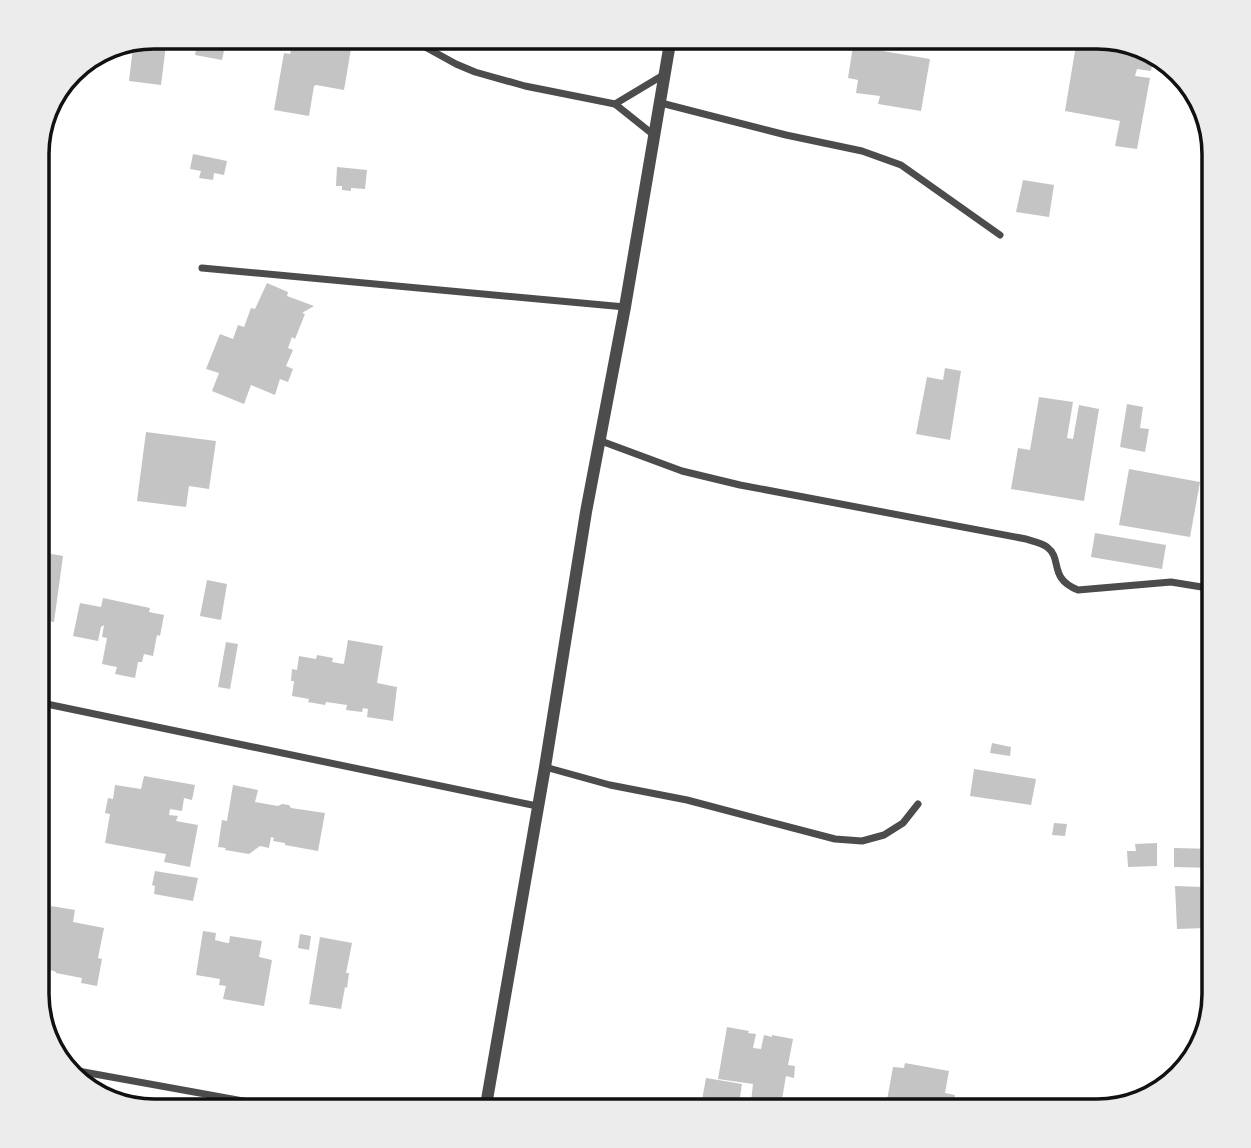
<svg xmlns="http://www.w3.org/2000/svg" width="1251" height="1148" font-family="Helvetica,sans-serif">
  <style>
    .building { fill: #c4c4c4 }
    .lines { fill: none; stroke-linecap: round; stroke-linejoin: round }
    .minor { stroke: #4c4c4c; stroke-width: 7 }
    .tertiary { stroke: #4c4c4c; stroke-width: 12 }
    .rim { fill: none; stroke: #111; stroke-width: 3.5 }
  </style>
  <rect width="100%" height="100%" fill="#fff"/>
  <g class="building">
    <path d="M 154,37 L 167,37 L 161,85 L 129,81 L 133,47 L 141,48 L 142,41 Z"/>
    <path d="M 198,37 L 227,37 L 222,60 L 195,55 Z"/>
    <path d="M 294,37 L 353,37 L 344,90 L 316,85 L 314,86 L 309,116 L 274,110 L 284,53 L 290,54 Z"/>
    <path d="M 1076,45 L 1153,59 L 1151,71 L 1137,69 L 1135,76 L 1150,78 L 1137,149 L 1115,146 L 1120,121 L 1065,111 Z"/>
    <path d="M 853,46 L 930,59 L 921,111 L 878,104 L 880,96 L 856,93 L 858,80 L 848,78 Z"/>
    <path d="M 193,154 L 227,161 L 224,175 L 214,173 L 213,180 L 199,178 L 201,171 L 190,169 Z"/>
    <path d="M 337,167 L 367,170 L 365,189 L 351,188 L 351,191 L 342,190 L 342,186 L 336,186 Z"/>
    <path d="M 1023,180 L 1054,185 L 1049,217 L 1016,212 Z"/>
    <path d="M 267,283 L 288,292 L 287,296 L 314,306 L 302,313 L 305,314 L 295,339 L 292,337 L 288,348 L 293,350 L 286,366 L 293,369 L 288,382 L 280,379 L 275,395 L 251,385 L 244,404 L 212,391 L 219,373 L 206,369 L 220,334 L 233,339 L 238,325 L 244,327 L 251,308 L 255,309 Z"/>
    <path d="M 945,368 L 961,371 L 950,440 L 916,434 L 927,377 L 943,380 Z"/>
    <path d="M 1039,397 L 1073,402 L 1067,438 L 1073,439 L 1079,405 L 1099,409 L 1084,501 L 1011,489 L 1018,448 L 1030,450 Z"/>
    <path d="M 1127,404 L 1143,407 L 1140,428 L 1149,429 L 1145,452 L 1120,447 Z"/>
    <path d="M 1211,428 L 1214,428 L 1214,482 L 1202,480 Z"/>
    <path d="M 146,432 L 216,441 L 209,489 L 189,486 L 186,507 L 137,501 Z"/>
    <path d="M 1129,469 L 1200,482 L 1190,537 L 1119,525 Z"/>
    <path d="M 1095,533 L 1166,545 L 1162,569 L 1091,557 Z"/>
    <path d="M 37,553 L 43,554 L 41,561 L 45,562 L 46,553 L 63,556 L 54,622 L 46,621 L 44,634 L 37,633 Z"/>
    <path d="M 207,580 L 227,584 L 221,620 L 200,616 Z"/>
    <path d="M 103,598 L 150,608 L 149,612 L 164,615 L 160,636 L 157,635 L 153,656 L 144,654 L 142,662 L 138,662 L 135,678 L 115,674 L 117,667 L 102,664 L 107,638 L 102,637 L 104,625 L 101,627 L 98,641 L 73,636 L 80,603 L 101,607 Z"/>
    <path d="M 348,640 L 383,646 L 377,683 L 397,687 L 393,721 L 367,717 L 368,709 L 363,708 L 362,712 L 346,710 L 347,705 L 326,702 L 325,705 L 308,702 L 309,699 L 292,696 L 294,681 L 291,681 L 292,669 L 297,670 L 299,656 L 316,659 L 317,655 L 333,658 L 332,662 L 343,664 L 344,663 Z"/>
    <path d="M 226,642 L 238,644 L 230,689 L 218,687 Z"/>
    <path d="M 992,743 L 1011,747 L 1010,756 L 990,753 Z"/>
    <path d="M 974,769 L 1036,779 L 1031,805 L 970,796 Z"/>
    <path d="M 144,776 L 195,785 L 192,800 L 184,798 L 182,811 L 170,809 L 169,815 L 178,816 L 176,821 L 198,825 L 190,867 L 164,862 L 166,854 L 105,843 L 110,814 L 105,813 L 108,798 L 113,799 L 115,785 L 141,789 Z"/>
    <path d="M 233,785 L 258,790 L 255,802 L 278,806 L 282,804 L 289,805 L 291,808 L 325,813 L 318,851 L 285,845 L 285,843 L 273,841 L 274,838 L 271,837 L 269,848 L 260,846 L 249,854 L 225,850 L 226,848 L 218,847 L 222,820 L 227,821 Z"/>
    <path d="M 1054,823 L 1067,824 L 1065,836 L 1052,835 Z"/>
    <path d="M 1157,843 L 1157,866 L 1128,867 L 1127,851 L 1136,851 L 1135,844 Z"/>
    <path d="M 1174,848 L 1214,849 L 1214,868 L 1174,867 Z"/>
    <path d="M 155,871 L 198,878 L 193,901 L 154,894 L 155,886 L 152,885 Z"/>
    <path d="M 1175,886 L 1204,887 L 1204,889 L 1214,889 L 1214,930 L 1205,930 L 1205,928 L 1177,929 Z"/>
    <path d="M 51,906 L 75,910 L 73,922 L 104,928 L 98,958 L 102,959 L 97,986 L 81,983 L 82,978 L 56,973 L 56,972 L 51,970 L 44,975 L 51,986 L 37,995 L 37,948 L 39,944 L 37,942 L 37,932 L 40,931 L 42,919 L 48,920 Z"/>
    <path d="M 203,931 L 216,933 L 215,940 L 227,943 L 229,943 L 230,936 L 262,941 L 259,957 L 272,960 L 264,1006 L 223,999 L 226,986 L 219,985 L 220,979 L 196,975 Z"/>
    <path d="M 300,934 L 311,936 L 309,950 L 298,948 Z"/>
    <path d="M 320,937 L 352,943 L 346,973 L 349,973 L 347,988 L 345,987 L 341,1009 L 309,1004 Z"/>
    <path d="M 727,1027 L 749,1031 L 748,1033 L 756,1034 L 753,1048 L 761,1049 L 764,1035 L 772,1037 L 772,1035 L 793,1039 L 788,1065 L 795,1066 L 794,1078 L 786,1076 L 780,1111 L 750,1111 L 753,1084 L 718,1079 Z"/>
    <path d="M 905,1063 L 949,1071 L 945,1093 L 955,1095 L 953,1111 L 885,1111 L 893,1067 L 904,1068 Z"/>
    <path d="M 706,1078 L 742,1084 L 738,1111 L 700,1111 Z"/>
  </g>
  <g class="lines">
    <g class="minor">
      <path d="M 407,37 L 456,64 L 475,72 L 525,86 L 615,104 L 655,136"/>
      <path d="M 661,103 L 786,135 L 862,151 L 901,165 L 1000,235"/>
      <path d="M 615,104 L 665,74"/>
      <path d="M 202,268 L 625,307"/>
      <path d="M 601,441 L 682,471 L 740,485 L 1026,539 C 1032,541 1042,543 1047,547 C 1063,559 1048,578 1078,590 L 1171,582 L 1214,589"/>
      <path d="M 37,702 L 537,806"/>
      <path d="M 545,767 L 610,785 L 687,800 L 835,839 L 862,841 L 884,835 L 903,823 L 918,804"/>
      <path d="M 67,1069 L 299,1111"/>
    </g>
    <path class="tertiary" d="M 485,1111 L 545,767 L 586,512 L 625,307 L 671,37"/>
  </g>
  <path d="M0 0H1251V1148H0ZM154 49H1097A105 105 0 0 1 1202 154V994A105 105 0 0 1 1097 1099H154A105 105 0 0 1 49 994V154A105 105 0 0 1 154 49Z" fill="#ececec" fill-rule="evenodd"/>
  <path class="rim" d="M154 49H1097A105 105 0 0 1 1202 154V994A105 105 0 0 1 1097 1099H154A105 105 0 0 1 49 994V154A105 105 0 0 1 154 49Z"/>
</svg>
